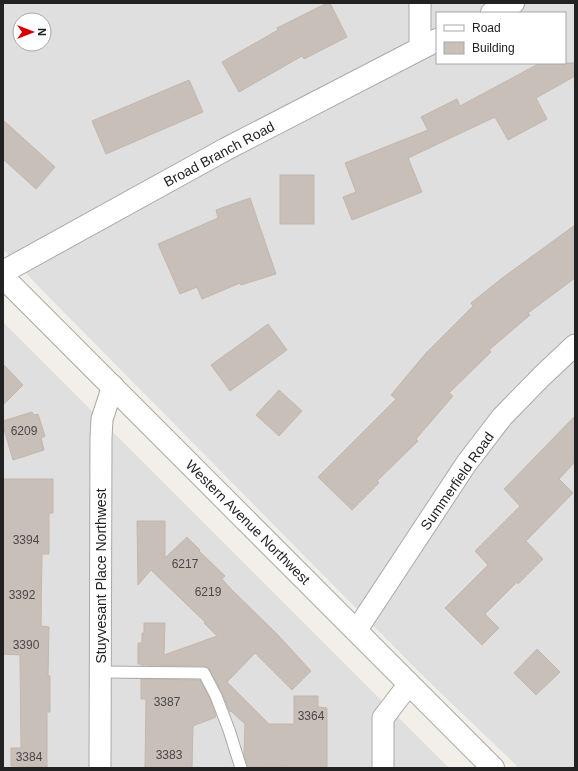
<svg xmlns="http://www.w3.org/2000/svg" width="578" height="771" font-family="Helvetica,sans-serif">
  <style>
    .residential { fill: #e0dfdf; fill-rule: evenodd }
    .building { fill: #c7bfb8; stroke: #c4b6ab }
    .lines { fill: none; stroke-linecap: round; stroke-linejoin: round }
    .service-casing { stroke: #a9a9a9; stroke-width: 13 }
    .minor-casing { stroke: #a9a9a9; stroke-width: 23 }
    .tertiary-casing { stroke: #a9a9a9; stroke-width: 24 }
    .service { stroke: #fff; stroke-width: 11 }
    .minor { stroke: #fff; stroke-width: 21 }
    .tertiary { stroke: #fff; stroke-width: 22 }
    .labels { text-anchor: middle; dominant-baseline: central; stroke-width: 3; stroke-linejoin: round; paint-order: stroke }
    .number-label { font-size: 12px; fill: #4b4948 }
    .street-label { font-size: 14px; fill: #222; stroke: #fff }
  </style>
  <rect width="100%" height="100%" fill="#f2efe9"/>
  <g class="residential">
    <path d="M 3,3 L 575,3 L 575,768 L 519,768 L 419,672 L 42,290 L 3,249 ZM 437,13 L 565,13 L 565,63 L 437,63 ZM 20,20 L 44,20 L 44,44 L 20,44 Z"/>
    <path d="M 3,322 L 449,768 L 3,768 Z"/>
  </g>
  <g class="building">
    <path d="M 327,3 L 330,3 L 347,37 L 304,59 L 302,56 L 239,92 L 222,62 L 278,30 L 277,28 Z"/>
    <path d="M 540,63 L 575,63 L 575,76 L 536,98 L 547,119 L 508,140 L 495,117 L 408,158 L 422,192 L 352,220 L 343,197 L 356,192 L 345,163 L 428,130 L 421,117 L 457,99 L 460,106 Z"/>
    <path d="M 189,80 L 203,112 L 106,154 L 92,121 Z"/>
    <path d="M 3,120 L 55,167 L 36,189 L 3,159 Z"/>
    <rect x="280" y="175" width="34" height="49"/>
    <path d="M 250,198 L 276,274 L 241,285 L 240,283 L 202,299 L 197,287 L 180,294 L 158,244 L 218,218 L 216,210 Z"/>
    <path d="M 575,225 L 575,278 L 528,313 L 530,315 L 489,350 L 491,352 L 449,393 L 453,396 L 416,439 L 418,441 L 377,481 L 379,483 L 352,510 L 318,477 L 396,399 L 391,395 L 426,353 L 473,306 L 471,303 L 501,279 Z"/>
    <path d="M 268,324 L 287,350 L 230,391 L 211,365 Z"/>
    <path d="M 3,364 L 23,385 L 3,405 Z"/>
    <path d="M 279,390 L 302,411 L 279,436 L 256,415 Z"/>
    <path d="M 32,412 L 34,415 L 38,414 L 45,436 L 41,438 L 44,450 L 13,460 L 3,426 L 3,421 Z"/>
    <path d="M 575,416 L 575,462 L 559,479 L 573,493 L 526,541 L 543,559 L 518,584 L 517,582 L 485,614 L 499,628 L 482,645 L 445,608 L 488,565 L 475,551 L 520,506 L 504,489 Z"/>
    <path d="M 3,479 L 53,479 L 53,513 L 49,513 L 49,554 L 42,554 L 41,626 L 49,627 L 48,676 L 50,676 L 50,712 L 47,712 L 47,767 L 11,766 L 11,748 L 21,748 L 20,655 L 3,654 Z"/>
    <path d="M 137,521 L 165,521 L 165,558 L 187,537 L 200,550 L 199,551 L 225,576 L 222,579 L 231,589 L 277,634 L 311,671 L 292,690 L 255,653 L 227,682 L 269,724 L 294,724 L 294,696 L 318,696 L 318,707 L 327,708 L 327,768 L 248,767 L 244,754 L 245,724 L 231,711 L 230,712 L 222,693 L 208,667 L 204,666 L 141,665 L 141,664 L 138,664 L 138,643 L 142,643 L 142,633 L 144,633 L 144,623 L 165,623 L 164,655 L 217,636 L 204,623 L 206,623 L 151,570 L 138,585 Z"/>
    <path d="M 537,649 L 560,672 L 536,695 L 514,673 Z"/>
    <path d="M 141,679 L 200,680 L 210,699 L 216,717 L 193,726 L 192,768 L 145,768 L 146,699 L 141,699 Z"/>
  </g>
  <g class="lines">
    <defs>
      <path id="service" d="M 101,672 L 204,673 L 216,696 L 229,730 L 241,768"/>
      <g id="minor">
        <path d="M 420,3 L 420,48"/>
        <path d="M 356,631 L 466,464 L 502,417 L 542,376 L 575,345"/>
        <path d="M 100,768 L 101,438 L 102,419 L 113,386"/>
        <path d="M 383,768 L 383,718 L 409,684"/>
      </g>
      <g id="tertiary">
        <path d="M 492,13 L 513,3"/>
        <path d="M 3,272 L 226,149 L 437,40"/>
        <path d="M 3,277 L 493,768"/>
      </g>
    </defs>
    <use href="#service" class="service-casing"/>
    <use href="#minor" class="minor-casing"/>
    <use href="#tertiary" class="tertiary-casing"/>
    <use href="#service" class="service"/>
    <use href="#minor" class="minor"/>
    <use href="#tertiary" class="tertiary"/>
  </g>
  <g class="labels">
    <g class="number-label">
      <text x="24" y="431">6209</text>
      <text x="26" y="540">3394</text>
      <text x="185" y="564">6217</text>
      <text x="208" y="592">6219</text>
      <text x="22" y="595">3392</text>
      <text x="26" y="645">3390</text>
      <text x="167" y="702">3387</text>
      <text x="311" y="716">3364</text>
      <text x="169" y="755">3383</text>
      <text x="29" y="757">3384</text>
    </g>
    <g class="street-label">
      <text transform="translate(219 154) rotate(-28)">Broad Branch Road</text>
      <text transform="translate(457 481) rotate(-55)">Summerfield Road</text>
      <text transform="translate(248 522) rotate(45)">Western Avenue Northwest</text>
      <text transform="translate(101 576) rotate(-90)">Stuyvesant Place Northwest</text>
    </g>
  </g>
  <rect width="578" height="771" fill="none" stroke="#222222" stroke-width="8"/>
  <rect x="436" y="12" width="130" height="52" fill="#ffffff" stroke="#a7a7a7"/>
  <rect x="444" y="25" width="20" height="6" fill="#ffffff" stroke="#a7a7a7"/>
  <text x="472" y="32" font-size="12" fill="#222222">Road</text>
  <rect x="444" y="42" width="20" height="12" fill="#c7bfb8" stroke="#a7a7a7"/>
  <text x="472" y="52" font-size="12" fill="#222222">Building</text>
  <g transform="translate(32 32) rotate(90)"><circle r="19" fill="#ffffff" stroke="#a7a7a7"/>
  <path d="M0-3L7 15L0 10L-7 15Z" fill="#d40000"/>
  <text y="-6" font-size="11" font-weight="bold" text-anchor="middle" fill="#222222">N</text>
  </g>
</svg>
